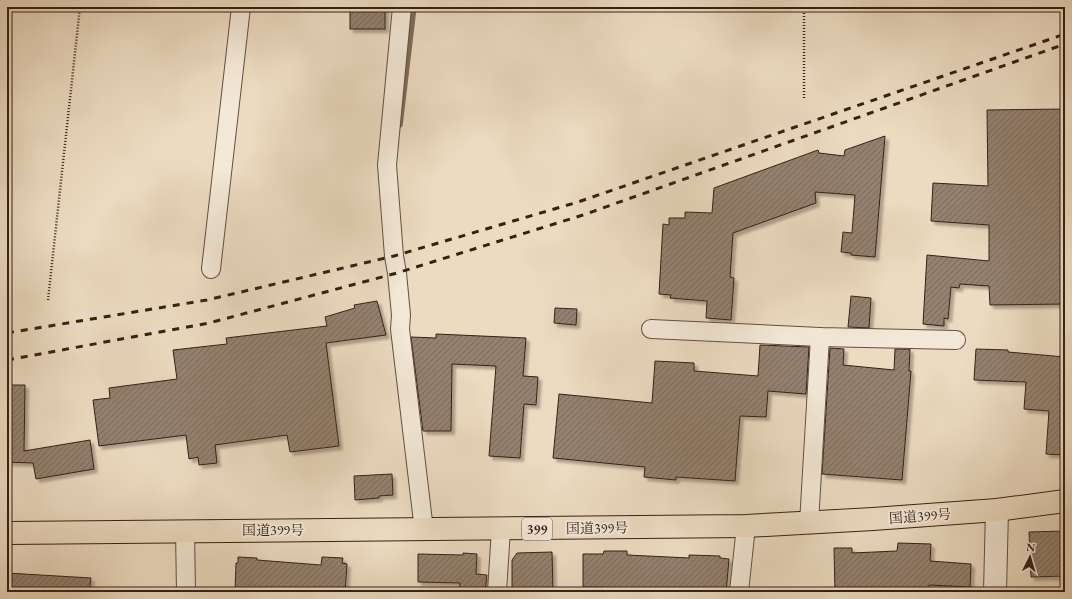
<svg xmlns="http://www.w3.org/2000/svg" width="1072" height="599" font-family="'EB Garamond','Noto Serif JP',serif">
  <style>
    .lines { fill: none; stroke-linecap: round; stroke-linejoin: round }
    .stream { stroke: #7e6a5a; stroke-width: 5.5 }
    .building { fill: url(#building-hatch); stroke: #352017; filter: url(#shadow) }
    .minor-casing { stroke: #634f42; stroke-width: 20 }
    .tertiary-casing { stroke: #634f42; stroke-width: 24 }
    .trunk-casing { stroke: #352017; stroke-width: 24 }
    .path { stroke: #352017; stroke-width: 2.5; stroke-dasharray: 1 2; stroke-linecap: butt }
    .minor { stroke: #f3e8d7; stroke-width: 18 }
    .tertiary { stroke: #f3e8d7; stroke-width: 22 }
    .trunk { stroke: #ecdbc1; stroke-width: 22 }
    .rail { stroke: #352017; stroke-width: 3; stroke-dasharray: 7 7; stroke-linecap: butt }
    .labels { text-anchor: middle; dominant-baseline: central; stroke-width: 4; stroke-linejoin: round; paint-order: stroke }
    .shield { fill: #f3e8d7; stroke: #6e5c51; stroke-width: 1 }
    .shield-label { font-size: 13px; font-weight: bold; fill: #352017 }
    .street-label { font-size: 14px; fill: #352017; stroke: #f3e8d7 }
  </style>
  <defs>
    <pattern id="building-hatch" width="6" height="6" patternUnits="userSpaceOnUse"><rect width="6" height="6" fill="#94816f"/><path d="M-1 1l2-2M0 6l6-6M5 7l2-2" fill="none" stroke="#7a695a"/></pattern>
    <filter id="shadow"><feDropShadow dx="3.5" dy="3.5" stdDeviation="1" flood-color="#0004"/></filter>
  </defs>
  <rect width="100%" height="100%" fill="#ecdbc1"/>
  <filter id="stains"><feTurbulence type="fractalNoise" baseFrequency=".005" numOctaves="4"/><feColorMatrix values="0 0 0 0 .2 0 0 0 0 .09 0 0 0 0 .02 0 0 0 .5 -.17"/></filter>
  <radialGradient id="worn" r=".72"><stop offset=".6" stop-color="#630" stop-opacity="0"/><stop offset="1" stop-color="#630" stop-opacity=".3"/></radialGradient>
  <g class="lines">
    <path class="stream" d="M 400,125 L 414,7"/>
  </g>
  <g class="building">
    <rect x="350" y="7" width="35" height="22"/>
    <path d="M 1065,109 L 1065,304 L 990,305 L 989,286 L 960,284 L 959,288 L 951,287 L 948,319 L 944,318 L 944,326 L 923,324 L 927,255 L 989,261 L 989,225 L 931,221 L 933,183 L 988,186 L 987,110 Z"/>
    <path d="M 885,136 L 875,257 L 851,255 L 851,253 L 841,252 L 843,232 L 852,233 L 855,195 L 815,192 L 816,203 L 733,233 L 730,277 L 734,278 L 731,320 L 706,318 L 707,301 L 670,298 L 671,295 L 659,294 L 663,224 L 669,225 L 669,218 L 685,218 L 685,212 L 712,213 L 714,188 L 818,150 L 819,153 L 844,156 L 845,150 Z"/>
    <path d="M 851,296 L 871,298 L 869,328 L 848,327 Z"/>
    <path d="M 377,301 L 386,335 L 326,343 L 339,446 L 290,452 L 287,435 L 215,445 L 217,463 L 199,465 L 198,457 L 189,459 L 186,435 L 99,446 L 93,400 L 110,398 L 109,388 L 177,379 L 173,350 L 227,344 L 226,338 L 327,326 L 325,317 L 355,308 L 354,305 Z"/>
    <path d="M 555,308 L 577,309 L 576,325 L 554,323 Z"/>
    <path d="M 436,334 L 526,338 L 523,376 L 538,377 L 536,405 L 524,404 L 520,458 L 489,456 L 496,366 L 452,364 L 451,431 L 423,431 L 411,337 L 436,338 Z"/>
    <path d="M 760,345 L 809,347 L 806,394 L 768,391 L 766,417 L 740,416 L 735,481 L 676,477 L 676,480 L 644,477 L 645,467 L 553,458 L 559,394 L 652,403 L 655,361 L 694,363 L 694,371 L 758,376 Z"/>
    <path d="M 830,348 L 844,349 L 843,365 L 894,370 L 895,349 L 910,349 L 909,371 L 911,371 L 902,480 L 822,474 Z"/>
    <path d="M 976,349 L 1008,350 L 1008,352 L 1065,357 L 1065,455 L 1046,454 L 1049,411 L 1024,409 L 1026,382 L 974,380 Z"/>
    <path d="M 7,385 L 25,385 L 24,451 L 90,440 L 94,469 L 36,479 L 33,463 L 7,462 Z"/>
    <path d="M 392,474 L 393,495 L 379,496 L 379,498 L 355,500 L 354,476 Z"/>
    <path d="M 1065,531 L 1065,576 L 1031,577 L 1029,532 Z"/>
    <path d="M 898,543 L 931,544 L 930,561 L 971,564 L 970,587 L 929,585 L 929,592 L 835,592 L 834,548 L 852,548 L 852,553 L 897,551 Z"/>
    <path d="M 604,551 L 627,551 L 627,555 L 689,558 L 689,555 L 720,556 L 720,558 L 729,559 L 726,592 L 641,592 L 642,588 L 583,587 L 583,554 L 603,554 Z"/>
    <path d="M 552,552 L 553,592 L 512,592 L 512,560 L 517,553 Z"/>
    <path d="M 463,553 L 477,554 L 476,574 L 487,575 L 485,592 L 459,592 L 460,583 L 418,582 L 418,554 L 463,555 Z"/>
    <path d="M 238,557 L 257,558 L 257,560 L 321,565 L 322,557 L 343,558 L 342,563 L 347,564 L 345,592 L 235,592 L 236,563 L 238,563 Z"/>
    <path d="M 7,573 L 91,578 L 89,592 L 7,592 Z"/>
  </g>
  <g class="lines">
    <defs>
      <g id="minor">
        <path d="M 402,7 L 387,165 L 394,256 L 397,273 L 401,315 L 400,329 L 424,530"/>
        <path d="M 211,269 L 241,7"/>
        <path d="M 651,329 L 820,337 L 956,340"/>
        <path d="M 809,523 L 820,337"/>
        <path d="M 185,530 L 186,592"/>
        <path d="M 497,592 L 501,529"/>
        <path d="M 739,592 L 746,526"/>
      </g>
      <path id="tertiary" d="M 995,592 L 997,510"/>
      <path id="trunk" d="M 7,533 L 746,526 L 873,519 L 997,510 L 1065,501"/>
    </defs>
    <use href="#minor" class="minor-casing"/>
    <use href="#tertiary" class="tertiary-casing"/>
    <use href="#trunk" class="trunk-casing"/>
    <g class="path">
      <path d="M 804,7 L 804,98"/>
      <path d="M 48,300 L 80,7"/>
    </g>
    <use href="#minor" class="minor"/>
    <use href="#tertiary" class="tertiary"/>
    <use href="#trunk" class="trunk"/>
    <g class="rail">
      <path d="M 7,333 L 207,300 L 394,256 L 578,202 L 1065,34"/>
      <path d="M 7,360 L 209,323 L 397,273 L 583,215 L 1065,44"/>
    </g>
  </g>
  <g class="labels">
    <rect class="shield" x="522" y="518" width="30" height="22" rx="3"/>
    <g class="shield-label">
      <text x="537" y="529">399</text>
    </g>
    <g class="street-label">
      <text transform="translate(920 516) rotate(-4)">国道399号</text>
      <text transform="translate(597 528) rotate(-1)">国道399号</text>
      <text x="273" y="530">国道399号</text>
    </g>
  </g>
  <rect width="1072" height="599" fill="none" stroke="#ecdbc1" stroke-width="24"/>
  <rect x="8" y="8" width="1056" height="583" fill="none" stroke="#352017" stroke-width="2"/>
  <rect x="12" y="12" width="1048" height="575" fill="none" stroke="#352017"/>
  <g transform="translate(1030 557) rotate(5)" stroke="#f3e8d7" stroke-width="3" paint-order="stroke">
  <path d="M0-3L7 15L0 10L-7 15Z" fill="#352017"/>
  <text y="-6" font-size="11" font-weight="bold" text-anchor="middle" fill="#352017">N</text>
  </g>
  <rect width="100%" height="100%" filter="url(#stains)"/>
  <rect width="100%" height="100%" fill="url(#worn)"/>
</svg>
